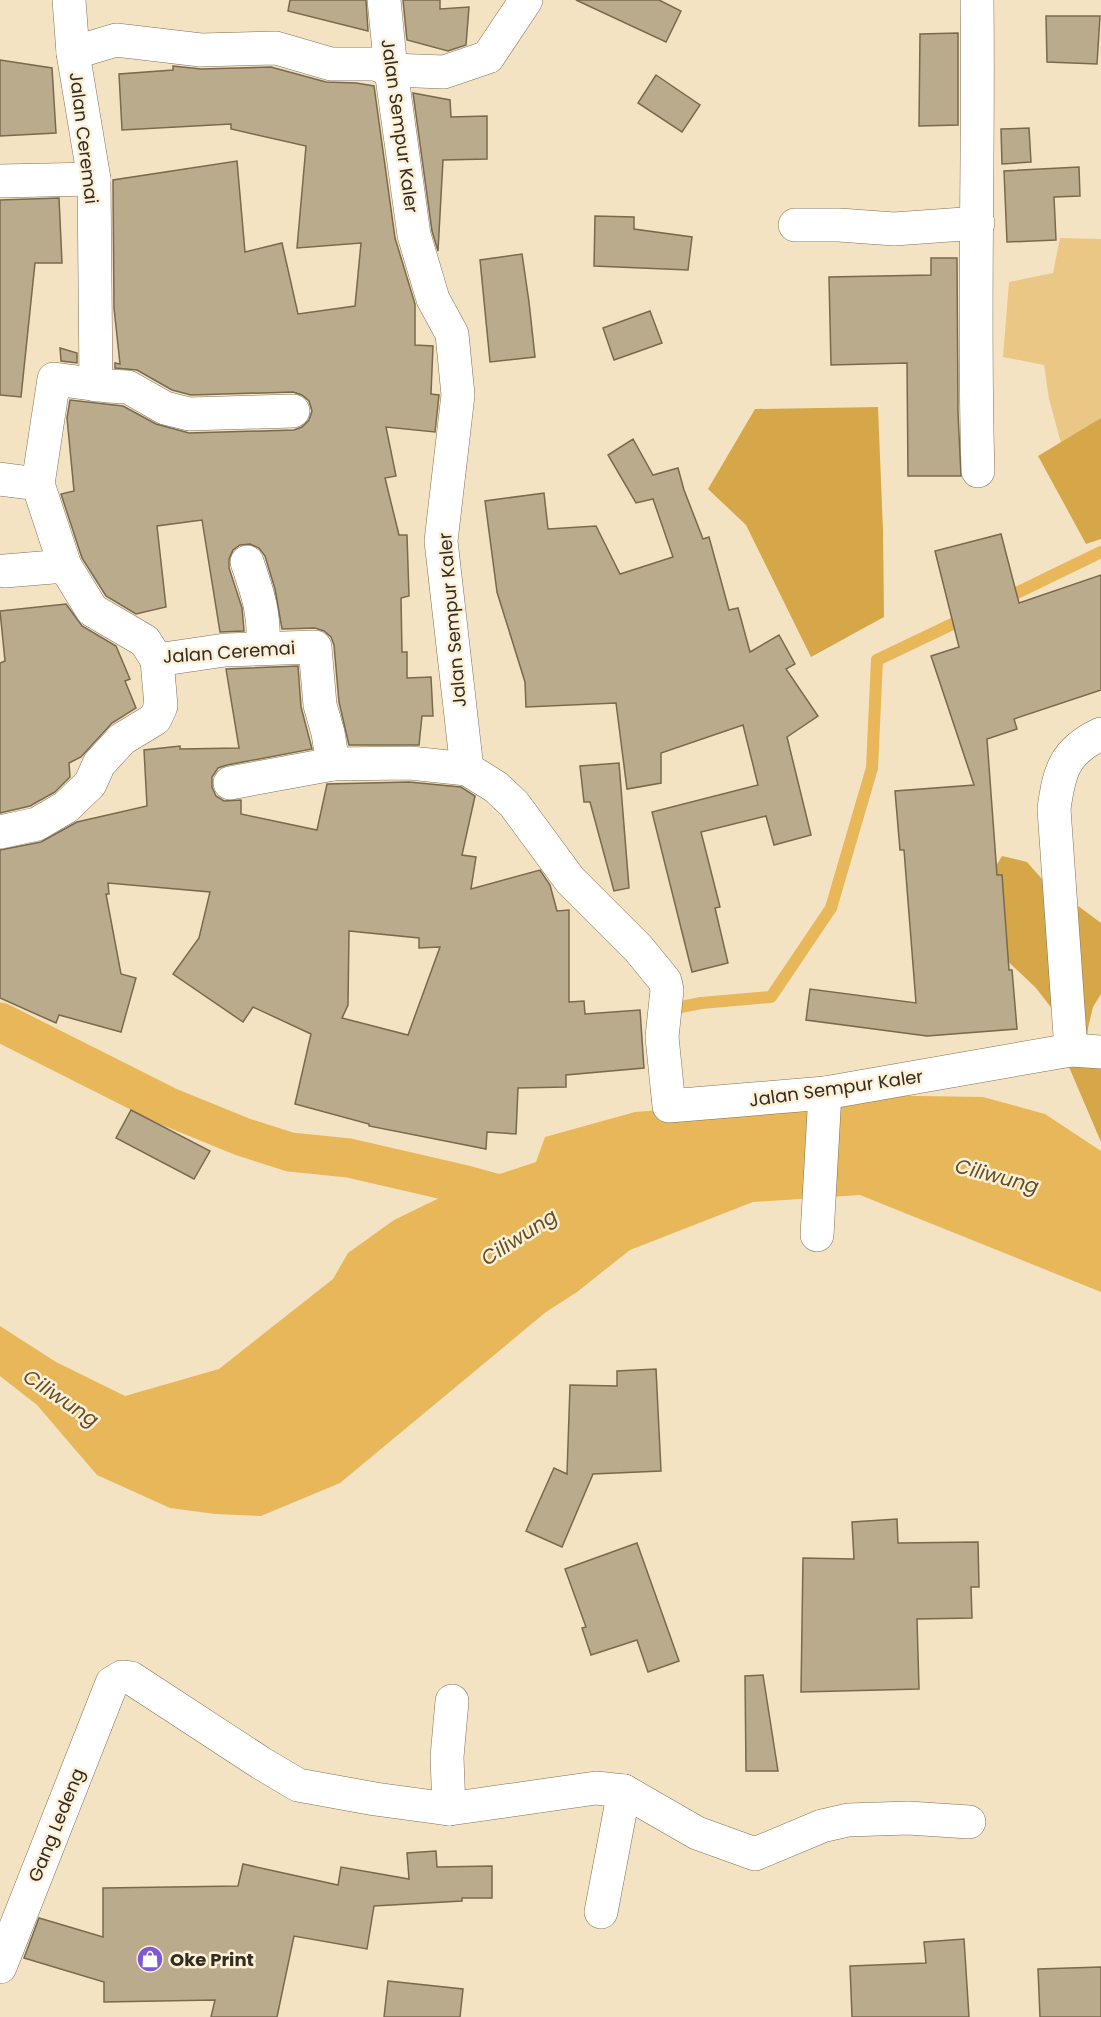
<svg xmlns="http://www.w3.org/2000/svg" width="1101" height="2017" font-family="Poppins,sans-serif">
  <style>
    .green { fill: #ebc786 }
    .forest { fill: #d6a748 }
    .water { fill: #e7b759 }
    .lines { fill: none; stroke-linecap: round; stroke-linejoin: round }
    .stream { stroke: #e7b759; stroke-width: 12 }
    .canal { stroke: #e7b759; stroke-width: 39 }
    .building { fill: #bbab8d; stroke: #79694d; stroke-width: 1.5; fill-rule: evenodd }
    .street-casing { stroke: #807054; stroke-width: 34 }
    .street { stroke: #fff; stroke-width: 33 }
    .labels { text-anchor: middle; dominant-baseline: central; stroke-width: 5; stroke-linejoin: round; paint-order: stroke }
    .street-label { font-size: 18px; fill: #322b1f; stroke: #fef0d7 }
    .poi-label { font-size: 18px; font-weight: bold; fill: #322b1f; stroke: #fef0d7; text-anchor: start }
    .water-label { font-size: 20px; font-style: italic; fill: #624e27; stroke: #fef0d7 }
  </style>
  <rect width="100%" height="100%" fill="#f4e3c3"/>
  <path class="green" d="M 1060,238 L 1101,239 L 1101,439 L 1064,454 L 1049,399 L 1044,365 L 1003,357 L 1009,282 L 1053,273 Z"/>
  <g class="forest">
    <path d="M 878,407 L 883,530 L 884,617 L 811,657 L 746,525 L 708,489 L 755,409 Z"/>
    <path d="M 1101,418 L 1101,539 L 1086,544 L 1038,456 Z"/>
    <path d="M 1002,856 L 1027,862 L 1042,879 L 1101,923 L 1101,994 L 1093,1007 L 1088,1028 L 1086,1050 L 1101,1054 L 1101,1142 L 1066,1060 L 1053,1010 L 1036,988 L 999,953 L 989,878 Z"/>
  </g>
  <path class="water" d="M 855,1095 L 983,1097 L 1045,1114 L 1101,1151 L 1101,1292 L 860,1195 L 753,1202 L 630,1250 L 577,1292 L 546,1312 L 340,1483 L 261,1516 L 215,1514 L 170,1508 L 97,1475 L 37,1405 L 0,1376 L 0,1326 L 56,1362 L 125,1396 L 219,1369 L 333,1279 L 348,1253 L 394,1220 L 466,1185 L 536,1162 L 545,1137 L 635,1112 Z"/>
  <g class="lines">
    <g class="stream">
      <path d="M 1002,600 L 1101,552"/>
      <path d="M 666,1010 L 701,1003 L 771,997 L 831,908 L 872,768 L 877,660 L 967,617"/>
    </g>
    <path class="canal" d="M 0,1022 L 167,1106 L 243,1137 L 290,1152 L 349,1158 L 466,1185 L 516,1199"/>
  </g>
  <g class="building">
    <path d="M 290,0 L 366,0 L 368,31 L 288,11 Z"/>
    <path d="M 403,0 L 440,0 L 440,9 L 469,7 L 466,45 L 448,51 L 407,40 Z"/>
    <path d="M 576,0 L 659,0 L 681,11 L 666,42 Z"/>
    <path d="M 1046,16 L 1100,16 L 1097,64 L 1047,62 Z"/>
    <path d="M 958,33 L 958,125 L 919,126 L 920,34 Z"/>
    <path d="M 0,60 L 52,68 L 56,133 L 0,136 Z"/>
    <path d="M 173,66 L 201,69 L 271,67 L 326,82 L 356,83 L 374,86 L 395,238 L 415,304 L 415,345 L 433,346 L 431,394 L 439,395 L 435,432 L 386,427 L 396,476 L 385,478 L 399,535 L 407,535 L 409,596 L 401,598 L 402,652 L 407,652 L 407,678 L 431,677 L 433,716 L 422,716 L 419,745 L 349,745 L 339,702 L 334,645 L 331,637 L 324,631 L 315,628 L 282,629 L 275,589 L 265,556 L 259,548 L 250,544 L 240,545 L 233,550 L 229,559 L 229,568 L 242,608 L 244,631 L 220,632 L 202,520 L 157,526 L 166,607 L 136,614 L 106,596 L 82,558 L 61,494 L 74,491 L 67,418 L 70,400 L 123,406 L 156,424 L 189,433 L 294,430 L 302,427 L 309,420 L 312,411 L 309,401 L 302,395 L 293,392 L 191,395 L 172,390 L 137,370 L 115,368 L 115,363 L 120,364 L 114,308 L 113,180 L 237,161 L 245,252 L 282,243 L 298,314 L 355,306 L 361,243 L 297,248 L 306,146 L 231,129 L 231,124 L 122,130 L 119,74 L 173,70 Z"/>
    <path d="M 656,75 L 700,105 L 682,132 L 638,103 Z"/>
    <path d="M 413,93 L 450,100 L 451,117 L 487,116 L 487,159 L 443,160 L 438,251 L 432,231 Z"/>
    <path d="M 1029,128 L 1031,162 L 1002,164 L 1001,129 Z"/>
    <path d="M 1079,167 L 1080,196 L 1054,197 L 1056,240 L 1007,242 L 1004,171 Z"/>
    <path d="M 59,198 L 62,263 L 35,263 L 21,397 L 0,395 L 0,200 Z"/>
    <path d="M 595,216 L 634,217 L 634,229 L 692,237 L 688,270 L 594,266 Z"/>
    <path d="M 522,254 L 529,302 L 535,357 L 490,362 L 480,260 Z"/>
    <path d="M 931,258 L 957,258 L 958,413 L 961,476 L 908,476 L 907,363 L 831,365 L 829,277 L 931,275 Z"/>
    <path d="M 650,311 L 662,343 L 614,360 L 603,328 Z"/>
    <path d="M 60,348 L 77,353 L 77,363 L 61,361 Z"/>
    <path d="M 633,439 L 653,475 L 678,468 L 684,490 L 703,539 L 709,537 L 729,610 L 738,608 L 750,652 L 779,635 L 795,664 L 786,669 L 818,716 L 787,737 L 811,835 L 774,845 L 766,816 L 701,832 L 720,907 L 715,908 L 728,963 L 692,972 L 652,812 L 758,785 L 743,725 L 661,753 L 661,783 L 627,789 L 616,703 L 526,707 L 525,682 L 497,592 L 485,501 L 544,493 L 548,529 L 596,526 L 620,574 L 673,557 L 653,499 L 636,503 L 608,455 Z"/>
    <path d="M 1001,534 L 1019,603 L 1101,575 L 1101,690 L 1014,719 L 1017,729 L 987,739 L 997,875 L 1002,875 L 1009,970 L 1012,970 L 1017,1029 L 927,1036 L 806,1020 L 810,989 L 916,1003 L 904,850 L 900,850 L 895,791 L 974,785 L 931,656 L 959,647 L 935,551 Z"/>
    <path d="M 66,604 L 82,626 L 116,646 L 130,679 L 125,681 L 136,708 L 112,723 L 81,757 L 69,763 L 70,777 L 55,792 L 30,806 L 0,813 L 0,663 L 5,661 L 0,611 Z"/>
    <path d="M 298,666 L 301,707 L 312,749 L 227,765 L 218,768 L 212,777 L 212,787 L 216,796 L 224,801 L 241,800 L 241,814 L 317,830 L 327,784 L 409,782 L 461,787 L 475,796 L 462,855 L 476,857 L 471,889 L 540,870 L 550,885 L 557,911 L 569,910 L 569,1002 L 584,1001 L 585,1014 L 640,1010 L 644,1068 L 566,1075 L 566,1087 L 518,1088 L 516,1134 L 487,1132 L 486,1149 L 369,1126 L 369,1124 L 295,1104 L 311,1034 L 253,1007 L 243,1022 L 173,974 L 199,938 L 210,892 L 108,883 L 109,894 L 106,894 L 121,974 L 136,978 L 121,1032 L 59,1015 L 56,1023 L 0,998 L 0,850 L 41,842 L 77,822 L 147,806 L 144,750 L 180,746 L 180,749 L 239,748 L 226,669 ZM 349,931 L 419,938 L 419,948 L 440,947 L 408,1035 L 342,1018 L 348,1005 Z"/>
    <path d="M 619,763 L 629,888 L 614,891 L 590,802 L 584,802 L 580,766 Z"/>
    <path d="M 131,1110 L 210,1151 L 194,1179 L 116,1138 Z"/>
    <path d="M 656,1369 L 661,1471 L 593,1474 L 562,1547 L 526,1531 L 554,1468 L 567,1474 L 570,1385 L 617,1386 L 617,1371 Z"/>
    <path d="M 897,1519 L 898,1543 L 978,1542 L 979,1587 L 971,1587 L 972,1618 L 917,1619 L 919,1689 L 801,1692 L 803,1558 L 854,1559 L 852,1522 Z"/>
    <path d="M 637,1543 L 679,1661 L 648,1672 L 637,1640 L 591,1655 L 582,1628 L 586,1627 L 565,1569 Z"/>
    <path d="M 763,1675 L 778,1771 L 746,1771 L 745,1676 Z"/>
    <path d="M 436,1851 L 437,1867 L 492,1866 L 492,1898 L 462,1898 L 462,1901 L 374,1906 L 367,1949 L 294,1936 L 277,2017 L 211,2017 L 215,2000 L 104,2002 L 104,1982 L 24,1958 L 39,1918 L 103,1937 L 103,1888 L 238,1886 L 243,1864 L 338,1885 L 341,1867 L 409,1879 L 407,1853 Z"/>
    <path d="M 964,1939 L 969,2017 L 852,2017 L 850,1966 L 926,1963 L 924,1942 Z"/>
    <path d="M 1101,1967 L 1101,2017 L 1040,2017 L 1038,1969 Z"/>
    <path d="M 388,1981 L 463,1989 L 460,2017 L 384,2017 Z"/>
  </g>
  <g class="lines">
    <defs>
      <g id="street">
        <path d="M 69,0 L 73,53 L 94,179 L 96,385"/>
        <path d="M 384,0 L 391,70 L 414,235 L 433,299 L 452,334 L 458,395 L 441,541 L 467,769"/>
        <path d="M 977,0 C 979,157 973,314 978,471"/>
        <path d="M 73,53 L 116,40 L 201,50 L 276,48 L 331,64 L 375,64 L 391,70 L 444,72 L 488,57 L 526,0"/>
        <path d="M 0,181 L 94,179"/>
        <path d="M 795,225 L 839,225 L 894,229 L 978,223"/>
        <path d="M 293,411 L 189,414 L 165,408 L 128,387 L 107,386 L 54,379 L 38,484 L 65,566 L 92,610 L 145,641 L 157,660 L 225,650 L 315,647 L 320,705 L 328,733 L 333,764"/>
        <path d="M 0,479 L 38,484"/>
        <path d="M 247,562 C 258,594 265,614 263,648"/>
        <path d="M 5,571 L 65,566"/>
        <path d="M 230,783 L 333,764 L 410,763 L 467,769 L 496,787 L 514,804 L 570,880 L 638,948 L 665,981 L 667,990 L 662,1037 L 669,1106 L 825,1093 L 1071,1050 L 1101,1052"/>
        <path d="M 0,832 L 37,824 L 66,807 L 90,784 L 99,764 L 122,739 L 155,719 L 161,706 L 157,660"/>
        <path d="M 1071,1050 L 1054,809 C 1059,772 1064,751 1101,734"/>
        <path d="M 817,1235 L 825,1093"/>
        <path d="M 449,1809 L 447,1757 L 452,1701"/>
        <path d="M 601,1912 L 624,1791"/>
        <path d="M 0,1967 L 112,1683 L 122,1677 L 131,1678 L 261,1763 L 298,1785 L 375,1799 L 449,1809 L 596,1788 L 624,1791 L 697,1833 L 755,1854 L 822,1826 L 848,1820 L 908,1818 L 969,1822"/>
      </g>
    </defs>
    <use href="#street" class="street-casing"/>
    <use href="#street" class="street"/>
  </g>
  <defs>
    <symbol id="shop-disc" viewBox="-11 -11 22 22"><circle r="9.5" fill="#7c5ad5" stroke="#fef0d7"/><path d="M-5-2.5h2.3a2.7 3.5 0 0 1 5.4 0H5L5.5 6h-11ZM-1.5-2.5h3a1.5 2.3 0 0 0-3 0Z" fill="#fff"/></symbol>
  </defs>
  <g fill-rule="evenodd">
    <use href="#shop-disc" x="135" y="1944" width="30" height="30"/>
  </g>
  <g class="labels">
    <g class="street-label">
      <text transform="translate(400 126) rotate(82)">Jalan Sempur Kaler</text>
      <text transform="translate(84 138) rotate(83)">Jalan Ceremai</text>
      <text transform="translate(452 620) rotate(-95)">Jalan Sempur Kaler</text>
      <text transform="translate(229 652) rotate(-4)">Jalan Ceremai</text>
      <text transform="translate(836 1088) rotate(-8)">Jalan Sempur Kaler</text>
      <text transform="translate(56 1825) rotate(-68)">Gang Ledeng</text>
    </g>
    <g class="poi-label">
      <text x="170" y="1959">Oke Print</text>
    </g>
    <g class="water-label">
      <text transform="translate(997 1176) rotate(15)">Ciliwung</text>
      <text transform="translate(519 1237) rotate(-33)">Ciliwung</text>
      <text transform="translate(61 1398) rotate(34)">Ciliwung</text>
    </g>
  </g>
</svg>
